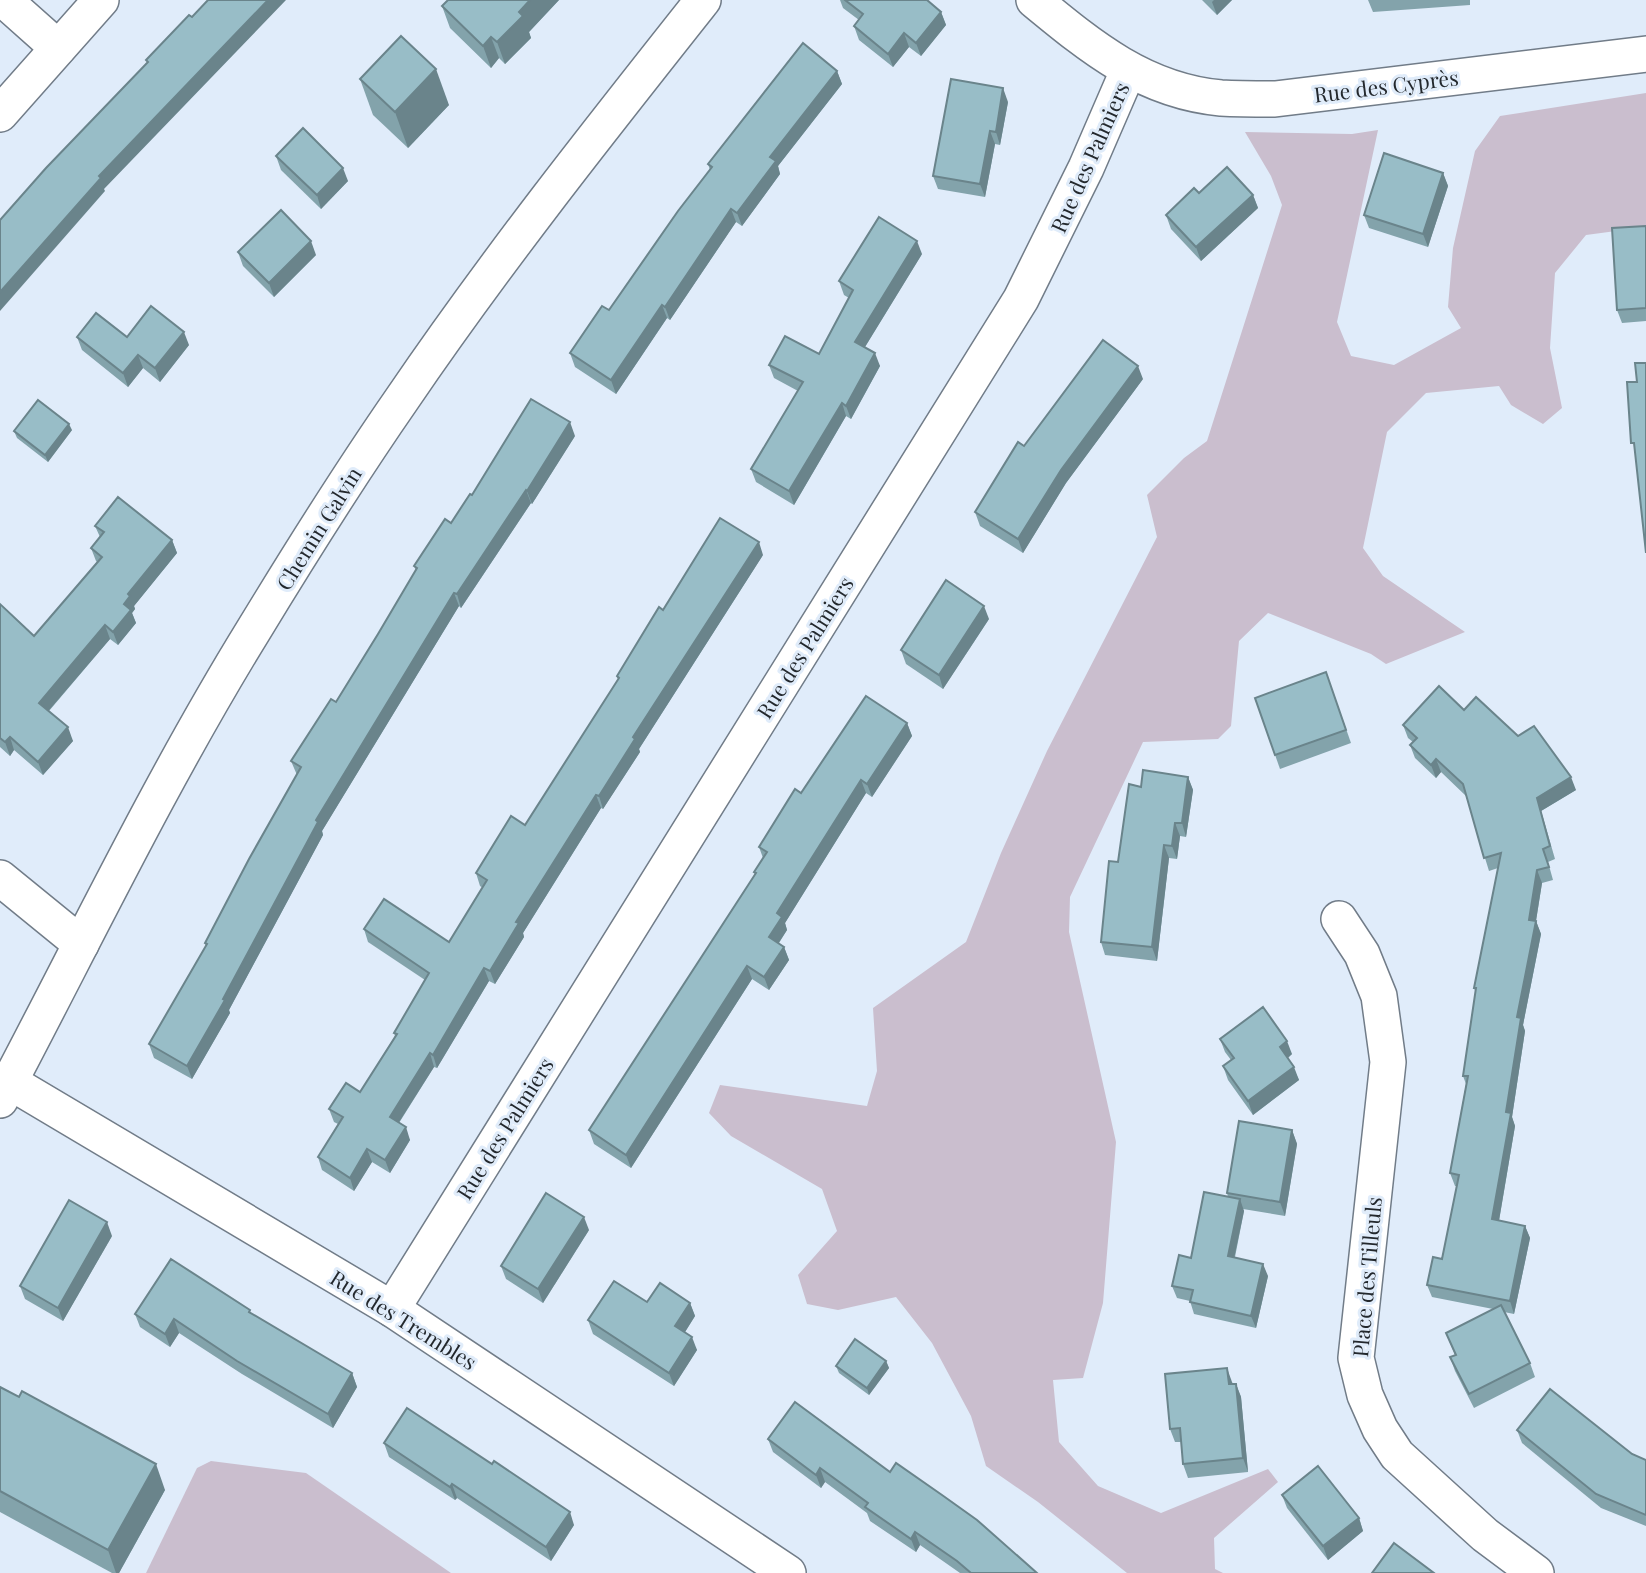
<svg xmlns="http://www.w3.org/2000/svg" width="1646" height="1573" font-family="'Playfair Display',serif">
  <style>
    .green { fill: #cabece }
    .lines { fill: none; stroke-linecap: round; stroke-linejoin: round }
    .minor-casing { stroke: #717c88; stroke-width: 38 }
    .minor { stroke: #fff; stroke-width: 35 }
    .wall { fill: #83a3ab }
    .shaded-wall { fill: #6a848b }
    .building { fill: #98bdc7; stroke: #6a848b; stroke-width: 2 }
    .labels { text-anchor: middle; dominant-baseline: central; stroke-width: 6; stroke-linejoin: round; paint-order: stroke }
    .street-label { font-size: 21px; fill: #23282d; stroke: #e0ecfa }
  </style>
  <rect width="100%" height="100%" fill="#e0ecfa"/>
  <g class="green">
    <path d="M 1646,93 L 1646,227 L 1586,235 L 1555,273 L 1550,348 L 1562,408 L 1543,424 L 1511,405 L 1499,386 L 1426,393 L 1387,432 L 1363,548 L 1383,576 L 1465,632 L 1386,664 L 1371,654 L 1268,613 L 1239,641 L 1231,726 L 1218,739 L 1143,742 L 1070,897 L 1069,932 L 1116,1142 L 1103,1303 L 1083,1378 L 1053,1380 L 1059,1442 L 1098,1486 L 1161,1513 L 1268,1469 L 1278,1482 L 1214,1538 L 1215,1569 L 1223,1573 L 1127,1573 L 1038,1502 L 986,1466 L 971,1416 L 932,1343 L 896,1297 L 838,1310 L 807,1304 L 798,1275 L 837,1231 L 822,1189 L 731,1136 L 709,1113 L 720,1085 L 867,1106 L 877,1071 L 873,1008 L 966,942 L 1001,853 L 1047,751 L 1157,537 L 1147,495 L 1184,458 L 1207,441 L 1282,205 L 1271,176 L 1245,132 L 1352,134 L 1378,130 L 1337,322 L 1351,356 L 1394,365 L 1461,328 L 1448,307 L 1453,248 L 1475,151 L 1500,116 Z"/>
    <path d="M 211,1461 L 306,1473 L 451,1573 L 146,1573 L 197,1468 Z"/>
  </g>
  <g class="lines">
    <defs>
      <g id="minor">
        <path d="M 4,0 L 58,48"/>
        <path d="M 1034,0 C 1091,47 1144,91 1221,98 C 1239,99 1257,99 1275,99 L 1646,54"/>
        <path d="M 0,114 L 101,0"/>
        <path d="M 0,878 L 81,944"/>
        <path d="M 1339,919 L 1362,954 L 1379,996 L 1388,1062 L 1356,1358 L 1365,1395 L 1380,1429 L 1397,1455 L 1485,1535 L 1536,1573"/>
        <path d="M 10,1082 L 392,1309 L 788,1573"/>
        <path d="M 0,1100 C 83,943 160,782 253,631 C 301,552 350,474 402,399 C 496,261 600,130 703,0"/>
        <path d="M 392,1309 L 1021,299 L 1086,168 L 1128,71"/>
      </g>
    </defs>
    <use href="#minor" class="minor-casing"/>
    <use href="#minor" class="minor"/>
  </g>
  <g class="wall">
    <path d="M 448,0 L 559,0 L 529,32 L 531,38 L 505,64 L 499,58 L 491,68 L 450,28 L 442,6 Z"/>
    <path d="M 840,0 L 927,0 L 941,12 L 946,25 L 921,56 L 909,47 L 893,67 L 859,40 L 854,26 L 859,20 L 843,8 Z"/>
    <path d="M 1202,0 L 1232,0 L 1217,15 Z"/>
    <path d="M 1368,0 L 1470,0 L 1470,5 L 1373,12 Z"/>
    <path d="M 837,71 L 842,84 L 778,166 L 780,174 L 742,226 L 736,222 L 670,320 L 667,318 L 616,394 L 575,367 L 570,353 L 609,310 L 710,170 L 708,164 Z"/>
    <path d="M 360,79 L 449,105 L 408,148 L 373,115 Z"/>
    <path d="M 1008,102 L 1000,145 L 995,144 L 985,197 L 938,189 L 933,176 Z"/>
    <path d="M 276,156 L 348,181 L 321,209 L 281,170 Z"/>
    <path d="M 1443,173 L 1448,186 L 1428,247 L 1369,228 L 1364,215 Z"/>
    <path d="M 1199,193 L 1253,195 L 1258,208 L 1201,261 L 1171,229 L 1166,215 Z"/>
    <path d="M 1646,226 L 1646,321 L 1622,323 L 1617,310 Z"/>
    <path d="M 238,252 L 316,255 L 274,297 L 243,266 Z"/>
    <path d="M 922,254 L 865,347 L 880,366 L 851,419 L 846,416 L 794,505 L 756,482 L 751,469 L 798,391 L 774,378 L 769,365 L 819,354 L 849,298 L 844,295 L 839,281 Z"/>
    <path d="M 77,337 L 127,337 L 189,345 L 160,382 L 143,368 L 128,387 L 82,350 Z"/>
    <path d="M 1143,379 L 1066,483 L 1023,553 L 980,526 L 975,512 L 1024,446 Z"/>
    <path d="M 72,430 L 48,462 L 17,438 L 14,431 Z"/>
    <path d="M 575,436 L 532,504 L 531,503 L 461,608 L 459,606 L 322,831 L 323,835 L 229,1010 L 230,1013 L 192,1079 L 154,1058 L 149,1044 L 206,946 L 205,943 L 297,775 L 291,761 L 336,702 L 378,634 L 416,571 L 414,566 L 451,523 L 472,495 Z"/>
    <path d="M 95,526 L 172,540 L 177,553 L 134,606 L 135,609 L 132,613 L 136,623 L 118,645 L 110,639 L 49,711 L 73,741 L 43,775 L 14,750 L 10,756 L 0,747 L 0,604 L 34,636 L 97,562 L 96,561 L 91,548 L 100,537 Z"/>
    <path d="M 763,555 L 639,749 L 640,752 L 603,809 L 601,808 L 523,933 L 524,937 L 495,984 L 489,981 L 437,1068 L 434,1067 L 399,1123 L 410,1140 L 390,1173 L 372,1162 L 354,1191 L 322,1170 L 318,1157 L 338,1124 L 334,1122 L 329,1109 L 360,1092 L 395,1036 L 394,1033 L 425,980 L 368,942 L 364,929 L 449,942 L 483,888 L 480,886 L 476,873 L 525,825 L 618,680 L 617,676 L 663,610 Z"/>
    <path d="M 989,619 L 943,689 L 906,664 L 901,650 Z"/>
    <path d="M 1326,672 L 1351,743 L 1280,769 L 1255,698 Z"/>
    <path d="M 1464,710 L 1576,790 L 1541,811 L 1555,859 L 1548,862 L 1553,880 L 1542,883 L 1536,921 L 1541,934 L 1523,1025 L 1525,1031 L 1512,1117 L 1515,1126 L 1499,1221 L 1525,1226 L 1530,1238 L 1514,1314 L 1504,1312 L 1530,1363 L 1535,1377 L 1474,1408 L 1455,1371 L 1450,1357 L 1455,1355 L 1446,1333 L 1493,1309 L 1432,1297 L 1427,1285 L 1442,1259 L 1457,1186 L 1455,1186 L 1450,1173 L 1466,1084 L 1463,1076 L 1476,993 L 1474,988 L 1498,868 L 1489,871 L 1466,796 L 1441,772 L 1436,778 L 1415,758 L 1410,745 L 1413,742 L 1408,738 L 1403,725 Z"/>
    <path d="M 907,723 L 912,736 L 872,797 L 866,793 L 785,923 L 787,930 L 779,943 L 784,947 L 789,960 L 769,990 L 752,979 L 631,1168 L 594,1144 L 589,1130 L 755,874 L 754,872 L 763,858 L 759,847 L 801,793 Z"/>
    <path d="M 1188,777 L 1193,790 L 1186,837 L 1180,836 L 1177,859 L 1169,858 L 1157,961 L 1105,955 L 1101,942 L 1118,862 L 1141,787 Z"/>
    <path d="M 1220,1039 L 1292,1054 L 1288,1058 L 1299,1080 L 1253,1115 L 1228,1080 L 1223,1066 L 1231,1060 L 1225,1052 Z"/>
    <path d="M 1292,1130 L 1297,1144 L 1285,1216 L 1243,1209 L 1244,1211 L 1235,1257 L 1268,1276 L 1256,1328 L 1194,1314 L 1190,1301 L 1177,1298 L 1172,1286 L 1228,1197 L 1227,1193 Z"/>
    <path d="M 589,1230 L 543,1303 L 506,1279 L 501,1266 Z"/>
    <path d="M 112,1236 L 63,1321 L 25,1299 L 20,1286 Z"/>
    <path d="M 647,1302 L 690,1303 L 695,1316 L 685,1332 L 697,1350 L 674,1386 L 593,1334 L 588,1320 Z"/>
    <path d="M 135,1314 L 252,1314 L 352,1373 L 357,1387 L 333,1428 L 242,1374 L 179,1333 L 170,1347 L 140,1327 Z"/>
    <path d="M 886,1361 L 889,1368 L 869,1395 L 839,1373 L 836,1366 Z"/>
    <path d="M 1232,1382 L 1233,1384 L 1236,1384 L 1241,1397 L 1248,1472 L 1188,1478 L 1183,1464 L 1181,1442 L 1175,1442 L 1170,1429 Z"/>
    <path d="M 0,1387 L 165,1490 L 119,1573 L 112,1573 L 0,1512 Z"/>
    <path d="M 1517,1430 L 1632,1454 L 1646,1460 L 1646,1526 L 1601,1508 L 1522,1443 Z"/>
    <path d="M 768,1439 L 890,1472 L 1037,1573 L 960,1573 L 920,1545 L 916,1552 L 870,1521 L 867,1513 L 825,1482 L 821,1488 L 773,1452 Z"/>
    <path d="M 384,1443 L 574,1525 L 551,1561 L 457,1498 L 455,1500 L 389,1457 Z"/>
    <path d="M 1282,1495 L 1359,1518 L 1363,1531 L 1328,1560 L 1287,1508 Z"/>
  </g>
  <g class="shaded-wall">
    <path d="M 268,0 L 286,0 L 104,189 L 105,191 L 0,311 L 0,292 L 99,176 Z"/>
    <path d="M 530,0 L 559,0 L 529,32 L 531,38 L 505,64 L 497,42 L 519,12 Z"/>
    <path d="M 1214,0 L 1232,0 L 1217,15 L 1212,2 Z"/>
    <path d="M 941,12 L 946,25 L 921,56 L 916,43 Z"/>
    <path d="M 904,33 L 909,47 L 893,67 L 888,54 Z"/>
    <path d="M 491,37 L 499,58 L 491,68 L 483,46 Z"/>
    <path d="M 436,69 L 449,105 L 408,148 L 395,112 Z"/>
    <path d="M 837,71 L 842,84 L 778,166 L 780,174 L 742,226 L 737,213 L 770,157 Z"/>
    <path d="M 1003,88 L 1008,102 L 1000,145 L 996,132 Z"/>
    <path d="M 990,131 L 995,144 L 985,197 L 980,184 Z"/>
    <path d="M 343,168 L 348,181 L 321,209 L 317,195 Z"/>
    <path d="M 1443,173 L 1448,186 L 1428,247 L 1423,234 Z"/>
    <path d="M 1253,195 L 1258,208 L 1201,261 L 1196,247 Z"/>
    <path d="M 731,209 L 736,222 L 670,320 L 665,307 Z"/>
    <path d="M 311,241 L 316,255 L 274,297 L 269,283 Z"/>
    <path d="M 917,241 L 922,254 L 860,355 L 855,342 Z"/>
    <path d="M 662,305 L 667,318 L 616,394 L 611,380 Z"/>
    <path d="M 184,332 L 189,345 L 160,382 L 155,368 Z"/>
    <path d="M 875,353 L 880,366 L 851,419 L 846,406 Z"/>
    <path d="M 138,355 L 143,368 L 128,387 L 123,373 Z"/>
    <path d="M 1138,366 L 1143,379 L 1066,483 L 1023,553 L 1018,539 L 1061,470 Z"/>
    <path d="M 842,403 L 846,416 L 794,505 L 789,491 Z"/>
    <path d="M 570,422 L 575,436 L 532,504 L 527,491 Z"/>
    <path d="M 69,424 L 72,430 L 48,462 L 45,455 Z"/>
    <path d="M 526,490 L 531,503 L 461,608 L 457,594 Z"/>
    <path d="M 172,540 L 177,553 L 134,606 L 135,609 L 132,613 L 136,623 L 118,645 L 113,632 L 128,594 Z"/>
    <path d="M 759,542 L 763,555 L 639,749 L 640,752 L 603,809 L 599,796 L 633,737 Z"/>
    <path d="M 454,593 L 459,606 L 322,831 L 323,835 L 229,1010 L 230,1013 L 192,1079 L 187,1066 L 316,820 Z"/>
    <path d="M 984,606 L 989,619 L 943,689 L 939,675 Z"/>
    <path d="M 105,625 L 110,639 L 44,716 L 39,703 Z"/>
    <path d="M 907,723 L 912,736 L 872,797 L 867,784 Z"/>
    <path d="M 68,727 L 73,741 L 43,775 L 38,762 Z"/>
    <path d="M 10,737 L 14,750 L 10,756 L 5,742 Z"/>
    <path d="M 1436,759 L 1441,772 L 1436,778 L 1431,765 Z"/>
    <path d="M 1188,777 L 1193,790 L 1186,837 L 1182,823 Z"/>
    <path d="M 1571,777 L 1576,790 L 1541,811 L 1555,859 L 1537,798 Z"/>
    <path d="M 861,780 L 866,793 L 785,923 L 787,930 L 774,950 L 769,937 L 777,913 Z"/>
    <path d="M 596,795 L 601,808 L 523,933 L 524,937 L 495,984 L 490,971 L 516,922 Z"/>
    <path d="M 1175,823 L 1180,836 L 1177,859 L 1172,846 Z"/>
    <path d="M 1164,845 L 1169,858 L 1157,961 L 1152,947 Z"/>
    <path d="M 1537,870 L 1542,883 L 1534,933 L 1529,920 Z"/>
    <path d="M 1536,921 L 1541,934 L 1523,1025 L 1525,1031 L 1512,1117 L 1515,1126 L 1497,1232 L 1492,1219 L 1506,1112 L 1517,1017 Z"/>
    <path d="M 784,947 L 789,960 L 769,990 L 764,977 Z"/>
    <path d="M 747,966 L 752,979 L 631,1168 L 626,1155 Z"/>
    <path d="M 484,968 L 489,981 L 437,1068 L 433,1055 Z"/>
    <path d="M 1287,1041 L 1292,1054 L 1285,1060 L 1280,1047 Z"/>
    <path d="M 430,1053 L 434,1067 L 394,1130 L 390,1117 Z"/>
    <path d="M 1294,1067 L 1299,1080 L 1253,1115 L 1248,1101 Z"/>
    <path d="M 406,1127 L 410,1140 L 390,1173 L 385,1160 Z"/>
    <path d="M 1292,1130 L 1297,1144 L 1285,1216 L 1280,1202 Z"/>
    <path d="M 367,1149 L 372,1162 L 354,1191 L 350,1178 Z"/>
    <path d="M 1240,1199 L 1244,1211 L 1232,1268 L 1228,1256 Z"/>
    <path d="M 584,1217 L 589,1230 L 543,1303 L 538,1289 Z"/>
    <path d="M 107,1222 L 112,1236 L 63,1321 L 58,1308 Z"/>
    <path d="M 1525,1226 L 1530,1238 L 1514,1314 L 1510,1301 Z"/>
    <path d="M 1263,1264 L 1268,1276 L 1256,1328 L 1251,1316 Z"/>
    <path d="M 690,1303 L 695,1316 L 680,1340 L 675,1326 Z"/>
    <path d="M 174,1319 L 179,1333 L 170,1347 L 165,1334 Z"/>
    <path d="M 692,1337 L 697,1350 L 674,1386 L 669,1373 Z"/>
    <path d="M 886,1361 L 889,1368 L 869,1395 L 867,1388 Z"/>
    <path d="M 1227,1368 L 1232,1382 L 1234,1398 L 1229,1384 Z"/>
    <path d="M 352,1373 L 357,1387 L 333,1428 L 328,1414 Z"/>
    <path d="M 1236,1384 L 1241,1397 L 1248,1472 L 1243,1458 Z"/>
    <path d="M 156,1464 L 165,1490 L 119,1573 L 116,1573 L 108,1550 Z"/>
    <path d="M 820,1468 L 825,1482 L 821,1488 L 816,1475 Z"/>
    <path d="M 452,1484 L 457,1498 L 455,1500 L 450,1487 Z"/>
    <path d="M 570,1512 L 574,1525 L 551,1561 L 546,1547 Z"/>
    <path d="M 1359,1518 L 1363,1531 L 1328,1560 L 1323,1546 Z"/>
    <path d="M 915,1532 L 920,1545 L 916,1552 L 911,1539 Z"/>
  </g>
  <g class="building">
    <path d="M 208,0 L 268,0 L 99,176 L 101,178 L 0,292 L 0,220 L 46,168 L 148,62 L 146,60 L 189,15 L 192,17 Z"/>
    <path d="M 448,0 L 530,0 L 519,12 L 523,16 L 497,42 L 491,37 L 483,46 L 442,6 Z"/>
    <path d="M 845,0 L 927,0 L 941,12 L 916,43 L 904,33 L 888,54 L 854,26 L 863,14 Z"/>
    <path d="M 401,36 L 436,69 L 395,112 L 360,79 Z"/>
    <path d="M 803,43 L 837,71 L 770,157 L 776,161 L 737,213 L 731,209 L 665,307 L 662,305 L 611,380 L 570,353 L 602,306 L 609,310 L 678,211 L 712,167 L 708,164 Z"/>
    <path d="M 951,79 L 1003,88 L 996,132 L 990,131 L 980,184 L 933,176 Z"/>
    <path d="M 303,128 L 343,168 L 317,195 L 276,156 Z"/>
    <path d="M 1384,153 L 1443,173 L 1423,234 L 1364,215 Z"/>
    <path d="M 1227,167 L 1253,195 L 1196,247 L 1166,215 L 1194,188 L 1199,193 Z"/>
    <path d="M 281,210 L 311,241 L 269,283 L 238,252 Z"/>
    <path d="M 879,217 L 917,241 L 855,342 L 875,353 L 846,406 L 842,403 L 789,491 L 751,469 L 803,382 L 769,365 L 785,336 L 819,354 L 853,290 L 839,281 Z"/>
    <path d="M 1646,226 L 1646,308 L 1617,310 L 1612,228 Z"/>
    <path d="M 151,306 L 184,332 L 155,368 L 138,355 L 123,373 L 77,337 L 96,313 L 127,337 Z"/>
    <path d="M 1103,340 L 1138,366 L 1061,470 L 1018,539 L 975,512 L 1018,442 L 1024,446 Z"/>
    <path d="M 1635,363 L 1646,363 L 1646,553 L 1634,443 L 1631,443 L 1627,382 L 1637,382 Z"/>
    <path d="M 531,399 L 570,422 L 527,491 L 526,490 L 457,594 L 454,593 L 316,820 L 318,822 L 223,999 L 225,1000 L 187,1066 L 149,1044 L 207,944 L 205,943 L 249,859 L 301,767 L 291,761 L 331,699 L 336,702 L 378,634 L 417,568 L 414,566 L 445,519 L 451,523 L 470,494 L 472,495 Z"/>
    <path d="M 38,400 L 69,424 L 45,455 L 14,431 Z"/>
    <path d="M 118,497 L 172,540 L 128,594 L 130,596 L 124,604 L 131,610 L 113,632 L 105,625 L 39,703 L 68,727 L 38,762 L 10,737 L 5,742 L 0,738 L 0,604 L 34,636 L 102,557 L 91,548 L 104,532 L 95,526 Z"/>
    <path d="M 720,518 L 759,542 L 633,737 L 635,739 L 599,796 L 596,795 L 516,922 L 519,923 L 490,971 L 484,968 L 433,1055 L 430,1053 L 390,1117 L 406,1127 L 385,1160 L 367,1149 L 350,1178 L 318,1157 L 343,1117 L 329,1109 L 346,1083 L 360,1092 L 397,1034 L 394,1033 L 429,973 L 364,929 L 384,899 L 449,942 L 487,880 L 476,873 L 511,816 L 525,825 L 619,678 L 617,676 L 659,607 L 663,610 Z"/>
    <path d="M 946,580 L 984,606 L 939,675 L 901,650 Z"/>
    <path d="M 1326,672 L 1346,730 L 1275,755 L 1255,698 Z"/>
    <path d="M 1439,686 L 1464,710 L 1476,697 L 1518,736 L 1534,726 L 1571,777 L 1537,798 L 1550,846 L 1543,849 L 1549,867 L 1537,870 L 1529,920 L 1536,921 L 1517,1017 L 1521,1018 L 1506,1112 L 1511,1113 L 1492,1219 L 1525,1226 L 1510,1301 L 1427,1285 L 1433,1257 L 1442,1259 L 1459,1175 L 1450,1173 L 1468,1076 L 1463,1076 L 1476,988 L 1474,988 L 1501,853 L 1484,858 L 1463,784 L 1436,759 L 1431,765 L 1410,745 L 1417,738 L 1403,725 Z"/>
    <path d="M 866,696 L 907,723 L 867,784 L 861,780 L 777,913 L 782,917 L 769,937 L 784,947 L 764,977 L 747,966 L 626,1155 L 589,1130 L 756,873 L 754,872 L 767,852 L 759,847 L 795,789 L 801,793 Z"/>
    <path d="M 1143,770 L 1188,777 L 1182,823 L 1175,823 L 1172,846 L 1164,845 L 1152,947 L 1101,942 L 1109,861 L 1118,862 L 1129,784 L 1141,787 Z"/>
    <path d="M 1263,1007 L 1287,1041 L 1280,1047 L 1294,1067 L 1248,1101 L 1223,1066 L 1234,1058 L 1220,1039 Z"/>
    <path d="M 1239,1121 L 1292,1130 L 1280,1202 L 1227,1193 Z"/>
    <path d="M 1204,1192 L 1240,1199 L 1228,1256 L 1263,1264 L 1251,1316 L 1190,1302 L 1193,1290 L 1172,1286 L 1179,1255 L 1191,1258 Z"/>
    <path d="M 546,1193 L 584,1217 L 538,1289 L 501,1266 Z"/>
    <path d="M 69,1200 L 107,1222 L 58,1308 L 20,1286 Z"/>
    <path d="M 171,1259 L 250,1310 L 249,1312 L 352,1373 L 328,1414 L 237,1361 L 174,1319 L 165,1334 L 135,1314 Z"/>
    <path d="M 614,1281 L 647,1302 L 660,1283 L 690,1303 L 675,1326 L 692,1337 L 669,1373 L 588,1320 Z"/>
    <path d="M 1501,1305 L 1530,1363 L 1469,1394 L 1450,1357 L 1456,1355 L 1446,1333 Z"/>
    <path d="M 855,1339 L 886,1361 L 867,1388 L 836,1366 Z"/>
    <path d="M 1227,1368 L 1229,1384 L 1236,1384 L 1243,1458 L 1183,1464 L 1180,1428 L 1170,1429 L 1165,1374 Z"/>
    <path d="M 0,1387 L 19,1397 L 22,1391 L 156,1464 L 108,1550 L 0,1491 Z"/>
    <path d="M 1550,1389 L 1632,1454 L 1646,1460 L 1646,1515 L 1596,1494 L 1517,1430 Z"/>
    <path d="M 795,1402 L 890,1472 L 896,1463 L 942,1495 L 977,1520 L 1037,1573 L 971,1573 L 957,1561 L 915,1532 L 911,1539 L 865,1507 L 868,1503 L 820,1468 L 816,1475 L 768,1439 Z"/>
    <path d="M 407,1408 L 492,1464 L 494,1461 L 570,1512 L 546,1547 L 452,1484 L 450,1487 L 384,1443 Z"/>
    <path d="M 1318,1466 L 1359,1518 L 1323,1546 L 1282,1495 Z"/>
    <path d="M 1394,1543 L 1434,1573 L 1372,1573 Z"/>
  </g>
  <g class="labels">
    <g class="street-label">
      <text transform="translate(1386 85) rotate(-7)">Rue des Cyprès</text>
      <text transform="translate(1089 157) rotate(-66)">Rue des Palmiers</text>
      <text transform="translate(318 528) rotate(-58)">Chemin Galvin</text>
      <text transform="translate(804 647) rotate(-58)">Rue des Palmiers</text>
      <text transform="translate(504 1128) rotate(-58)">Rue des Palmiers</text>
      <text transform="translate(1366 1277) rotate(-85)">Place des Tilleuls</text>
      <text transform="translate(404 1319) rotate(32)">Rue des Trembles</text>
    </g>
  </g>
</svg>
